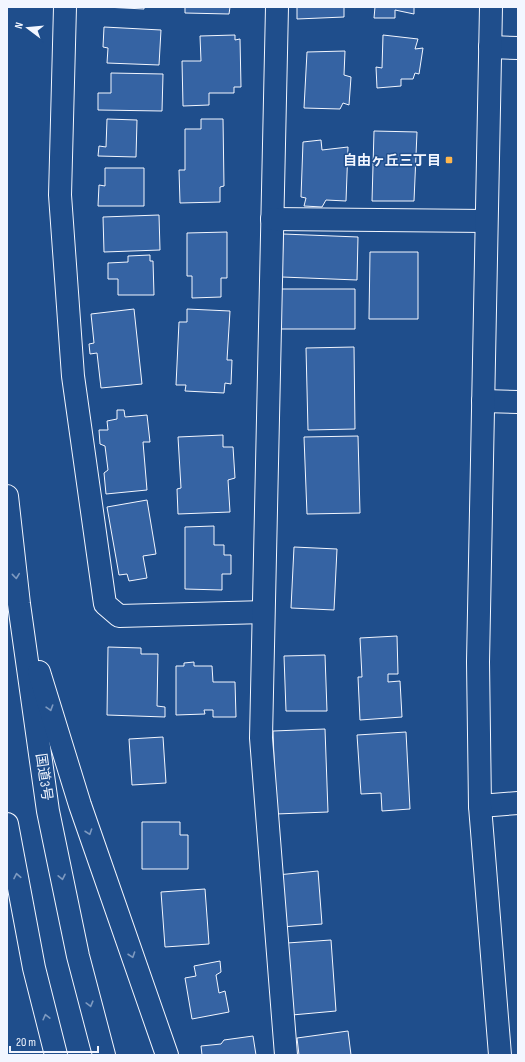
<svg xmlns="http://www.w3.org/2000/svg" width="525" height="1062" font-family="'Sofia Sans Condensed','Noto Sans JP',sans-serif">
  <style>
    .building { fill: #3563a3; stroke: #f2f6ff }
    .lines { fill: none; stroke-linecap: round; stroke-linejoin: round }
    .street-casing { stroke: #f2f6ff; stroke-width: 24 }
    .secondary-casing { stroke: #f2f6ff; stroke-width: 24 }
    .highway-casing { stroke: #f2f6ff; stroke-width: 24 }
    .street { stroke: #1f4e8c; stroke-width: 22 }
    .secondary { stroke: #1f4e8c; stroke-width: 22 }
    .highway { stroke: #1f4e8c; stroke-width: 22 }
    .oneway { stroke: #7e9ac0 }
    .poi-dot { fill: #ffb74d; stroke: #1f4e8c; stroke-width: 1.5 }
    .labels { text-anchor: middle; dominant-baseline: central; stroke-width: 3; stroke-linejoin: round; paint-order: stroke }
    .poi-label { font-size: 14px; font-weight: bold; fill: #f2f6ff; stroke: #1f4e8c; text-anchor: end }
    .street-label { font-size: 14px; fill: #f2f6ff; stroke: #1f4e8c }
  </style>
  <rect width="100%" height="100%" fill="#1f4e8c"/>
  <g class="building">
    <path d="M 105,7 L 144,7 L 144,9 Z"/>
    <path d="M 185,7 L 230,7 L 229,14 L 185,13 Z"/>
    <path d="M 297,7 L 344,7 L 344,17 L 297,19 Z"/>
    <path d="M 375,7 L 414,7 L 414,14 L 395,10 L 395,18 L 374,18 Z"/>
    <path d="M 104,27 L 161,30 L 159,65 L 107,63 L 108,48 L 103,47 Z"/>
    <path d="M 235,35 L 235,40 L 240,39 L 241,87 L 234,87 L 234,93 L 209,93 L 209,105 L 183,106 L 182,61 L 201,61 L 200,36 Z"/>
    <path d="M 383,35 L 418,39 L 415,49 L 423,48 L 419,74 L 415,73 L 413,79 L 401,79 L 401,86 L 377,88 L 376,67 L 382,68 Z"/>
    <path d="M 345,51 L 344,75 L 351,77 L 349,105 L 343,103 L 340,109 L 304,108 L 307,52 Z"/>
    <path d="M 111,73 L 163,74 L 162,111 L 98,110 L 98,93 L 111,93 Z"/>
    <path d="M 107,119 L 137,120 L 136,157 L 98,156 L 99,146 L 106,147 Z"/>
    <path d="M 201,119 L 223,119 L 224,186 L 220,187 L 220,202 L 180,203 L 179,170 L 185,170 L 185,129 L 201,129 Z"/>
    <path d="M 374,131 L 417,132 L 414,201 L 372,201 Z"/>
    <path d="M 321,140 L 322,150 L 348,147 L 346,201 L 326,200 L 322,207 L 304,206 L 306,198 L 301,197 L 303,142 Z"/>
    <path d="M 105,168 L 144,168 L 144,206 L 98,206 L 99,185 L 105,186 Z"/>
    <path d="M 159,215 L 160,250 L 104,252 L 103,217 Z"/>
    <path d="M 227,232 L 227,278 L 221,278 L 221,297 L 192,298 L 192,276 L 187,276 L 187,233 Z"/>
    <path d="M 283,234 L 358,237 L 357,280 L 282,277 Z"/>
    <path d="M 370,252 L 418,252 L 418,319 L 369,319 Z"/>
    <path d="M 150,255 L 150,261 L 153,261 L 154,295 L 118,295 L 118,279 L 108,279 L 108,263 L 128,262 L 128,256 Z"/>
    <path d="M 280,289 L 355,289 L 355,329 L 281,329 Z"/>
    <path d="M 134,309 L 142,384 L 101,388 L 97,353 L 90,354 L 89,344 L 94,343 L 91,314 Z"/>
    <path d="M 187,309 L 230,311 L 227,360 L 232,360 L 231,384 L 225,383 L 224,393 L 185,391 L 186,385 L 176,385 L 179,322 L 187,322 Z"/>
    <path d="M 354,347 L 355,429 L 308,430 L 306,348 Z"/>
    <path d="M 117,410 L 124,410 L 125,417 L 147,415 L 150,442 L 143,442 L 147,490 L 106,494 L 104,473 L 108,470 L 105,446 L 100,444 L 99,430 L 108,430 L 107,421 L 117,419 Z"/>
    <path d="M 223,435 L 223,447 L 233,447 L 235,478 L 228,480 L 230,512 L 178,514 L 177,489 L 181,488 L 178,437 Z"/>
    <path d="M 358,436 L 360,513 L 307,514 L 304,437 Z"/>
    <path d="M 147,500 L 156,554 L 143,556 L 147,578 L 129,581 L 127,574 L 119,575 L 107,507 Z"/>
    <path d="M 214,526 L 214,545 L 224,545 L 224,555 L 231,555 L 231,574 L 222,574 L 222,590 L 185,589 L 185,527 Z"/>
    <path d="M 294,547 L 337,549 L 334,610 L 291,608 Z"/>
    <path d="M 397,636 L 398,674 L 388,674 L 388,682 L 400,681 L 402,717 L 360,720 L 358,677 L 362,677 L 360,638 Z"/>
    <path d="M 108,647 L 141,648 L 141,654 L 158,654 L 157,706 L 165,707 L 165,717 L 107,715 Z"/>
    <path d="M 325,655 L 327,711 L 286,711 L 284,656 Z"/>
    <path d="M 194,662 L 194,666 L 212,666 L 213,682 L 235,682 L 236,717 L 213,717 L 213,710 L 204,710 L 205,714 L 176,715 L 176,666 L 184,666 L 184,663 Z"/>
    <path d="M 325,729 L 328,812 L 276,814 L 273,731 Z"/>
    <path d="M 406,732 L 410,809 L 382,811 L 381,793 L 361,794 L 357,735 Z"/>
    <path d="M 163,737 L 166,783 L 132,785 L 129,739 Z"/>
    <path d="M 142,822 L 180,822 L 180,835 L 188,835 L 188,869 L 142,869 Z"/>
    <path d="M 318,871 L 322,924 L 281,927 L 277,875 Z"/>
    <path d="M 205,889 L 209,944 L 165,947 L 161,892 Z"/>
    <path d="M 331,940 L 336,1011 L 292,1015 L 287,943 Z"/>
    <path d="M 220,961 L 221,972 L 216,975 L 219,993 L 225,991 L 229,1012 L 192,1019 L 185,978 L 196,976 L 194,966 Z"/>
    <path d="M 348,1031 L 351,1055 L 299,1055 L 297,1038 Z"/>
    <path d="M 253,1036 L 256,1055 L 202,1055 L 201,1046 L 221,1044 L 224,1040 Z"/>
  </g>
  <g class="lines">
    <defs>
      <g id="street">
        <path d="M 65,7 L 60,195 L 73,376 L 105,604 L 119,616 L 263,612"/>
        <path d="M 277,7 L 261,738 L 286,1055"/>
        <path d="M 490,47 L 518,48"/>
        <path d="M 272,219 L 486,221"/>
        <path d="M 483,401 L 518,402"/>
        <path d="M 480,806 L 518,803"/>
      </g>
      <path id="secondary" d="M 491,7 L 478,662 L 480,806 L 500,1055"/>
      <g id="highway">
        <path d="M 7,496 L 19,604 L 48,811 L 78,956 L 104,1055"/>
        <path d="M 39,672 L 80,805 L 167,1055"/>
        <path d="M 7,824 L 34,968 L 56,1055"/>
      </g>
    </defs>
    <use href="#street" class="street-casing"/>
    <use href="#secondary" class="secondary-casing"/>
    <use href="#highway" class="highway-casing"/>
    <use href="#street" class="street"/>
    <use href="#secondary" class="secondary"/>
    <use href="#highway" class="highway"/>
  </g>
  <defs><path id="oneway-chevron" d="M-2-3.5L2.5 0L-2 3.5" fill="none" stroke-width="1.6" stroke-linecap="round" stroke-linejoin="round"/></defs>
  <g class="oneway">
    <use href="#oneway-chevron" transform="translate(16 576) rotate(84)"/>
    <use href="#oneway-chevron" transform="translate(50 708) rotate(73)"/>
    <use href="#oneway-chevron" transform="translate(89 832) rotate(71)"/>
    <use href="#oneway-chevron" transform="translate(17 876) rotate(-101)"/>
    <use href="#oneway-chevron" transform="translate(62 877) rotate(78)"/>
    <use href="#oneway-chevron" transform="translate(132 955) rotate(71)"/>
    <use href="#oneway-chevron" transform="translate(90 1004) rotate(75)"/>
    <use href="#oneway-chevron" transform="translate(46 1017) rotate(-104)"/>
  </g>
  <rect class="poi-dot" x="445" y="156" width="8" height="8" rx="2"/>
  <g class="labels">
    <g class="poi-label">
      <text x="441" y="160">自由ヶ丘三丁目</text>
    </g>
    <g class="street-label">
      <text transform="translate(44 777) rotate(82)">国道3号</text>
    </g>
  </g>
  <rect width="525" height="1062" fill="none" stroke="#f2f6ff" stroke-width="16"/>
  <g transform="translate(28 28) rotate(286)" stroke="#1f4e8c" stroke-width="3" paint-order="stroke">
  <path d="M0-3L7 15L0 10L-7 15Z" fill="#f2f6ff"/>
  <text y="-6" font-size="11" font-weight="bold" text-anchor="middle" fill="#f2f6ff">N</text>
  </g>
  <path d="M10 1046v6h88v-6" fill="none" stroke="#f2f6ff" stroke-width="2"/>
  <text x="16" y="1046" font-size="12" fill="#f2f6ff" stroke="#1f4e8c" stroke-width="3" paint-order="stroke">20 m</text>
</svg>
